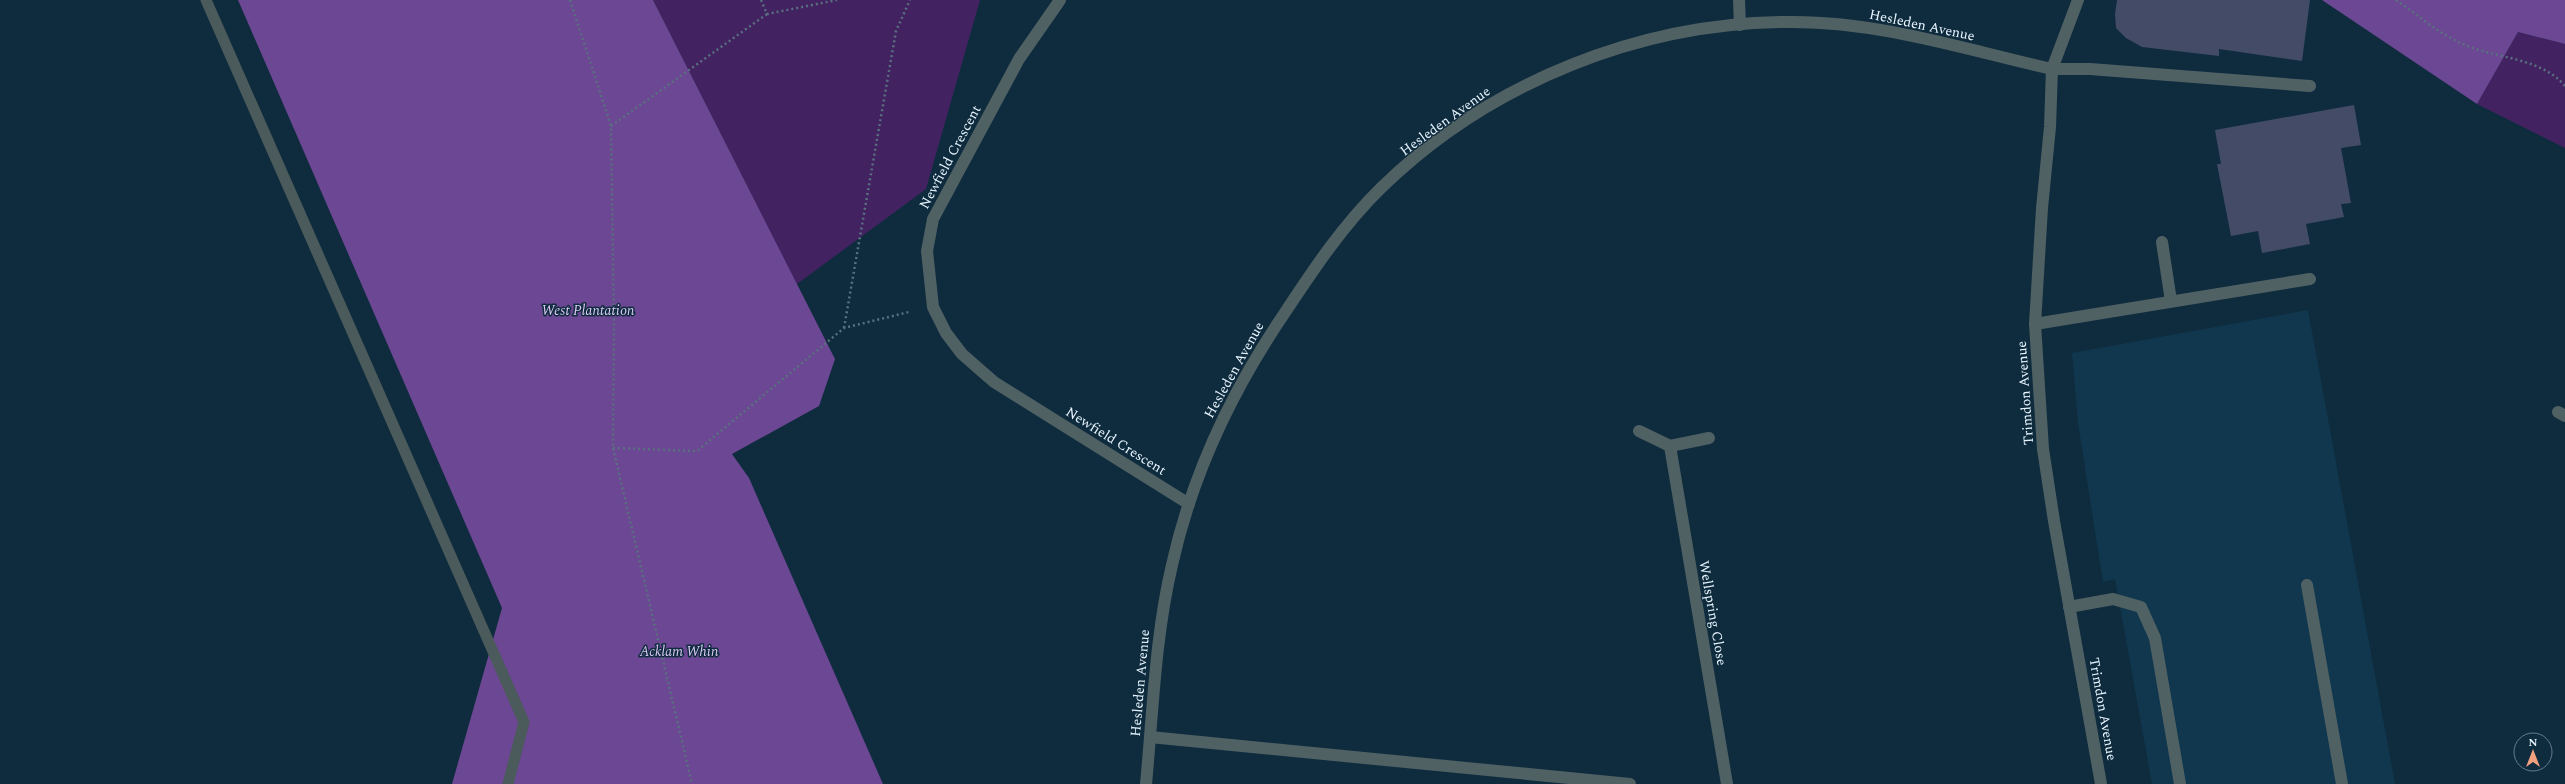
<svg xmlns="http://www.w3.org/2000/svg" width="2565" height="784" font-family="Spectral,serif">
  <style>
    .built { fill: #10374d }
    .green { fill: #432262 }
    .forest { fill: #6c4793 }
    .lines { fill: none; stroke-linecap: round; stroke-linejoin: round }
    .stream { stroke: #4b5a5a; stroke-width: 11 }
    .building { fill: #434b67 }
    .path { stroke: #58707f; stroke-width: 2.5; stroke-dasharray: 2 3; stroke-linecap: butt }
    .lane { stroke: #506164; stroke-width: 12 }
    .street { stroke: #506164; stroke-width: 12 }
    .labels { text-anchor: middle; dominant-baseline: central; stroke-width: 3; stroke-linejoin: round; paint-order: stroke }
    .street-label { font-size: 14px; fill: #e8f5ff; stroke: #0f2c3e }
    .park-label { font-size: 14px; font-style: italic; fill: #dcc9f4; stroke: #0f2c3e }
  </style>
  <rect width="100%" height="100%" fill="#0f2c3e"/>
  <path class="built" d="M 2308,310 L 2395,784 L 2152,784 L 2115,579 L 2103,582 L 2078,423 L 2072,353 Z"/>
  <g class="green">
    <path d="M 653,0 L 980,0 L 926,189 L 797,284 Z"/>
    <path d="M 2518,32 L 2565,44 L 2565,148 L 2477,104 Z"/>
  </g>
  <g class="forest">
    <path d="M 238,0 L 653,0 L 835,359 L 819,406 L 732,454 L 749,478 L 883,784 L 452,784 L 502,608 Z"/>
    <path d="M 2322,0 L 2565,0 L 2565,44 L 2518,32 L 2477,104 Z"/>
  </g>
  <g class="lines">
    <path class="stream" d="M 206,0 L 524,722 L 508,784"/>
  </g>
  <g class="building">
    <path d="M 2117,0 L 2310,0 L 2302,61 L 2219,49 L 2219,56 L 2142,47 L 2126,38 L 2116,28 L 2115,14 Z"/>
    <path d="M 2354,105 L 2361,145 L 2341,148 L 2351,203 L 2341,204 L 2344,217 L 2306,224 L 2310,244 L 2262,253 L 2258,231 L 2231,236 L 2217,164 L 2221,164 L 2215,130 Z"/>
  </g>
  <g class="lines">
    <g class="path">
      <path d="M 570,0 L 611,126 L 614,327 L 613,448 L 692,784"/>
      <path d="M 761,0 L 767,14 L 837,0"/>
      <path d="M 2396,0 C 2418,15 2439,34 2463,44 C 2495,59 2541,57 2565,86"/>
      <path d="M 611,126 L 767,14"/>
      <path d="M 844,328 L 896,31 L 910,0"/>
      <path d="M 613,448 L 697,451 L 844,328 L 909,312"/>
    </g>
    <g class="lane">
      <path d="M 2052,69 L 2090,69 L 2310,86"/>
      <path d="M 2162,242 L 2171,301"/>
      <path d="M 2035,324 L 2310,279"/>
      <path d="M 2307,585 L 2342,784"/>
      <path d="M 2069,607 L 2113,599 L 2141,607 L 2155,638 L 2180,784"/>
    </g>
    <g class="street">
      <path d="M 1060,0 L 1019,59 L 933,219 L 927,251 L 933,307 L 946,333 L 962,354 L 994,382 L 1189,504"/>
      <path d="M 1739,0 L 1740,25"/>
      <path d="M 2078,0 L 2052,69 L 2050,127 L 2042,208 L 2035,324 L 2043,449 L 2054,521 L 2101,784"/>
      <path d="M 2558,412 L 2565,416"/>
      <path d="M 1639,431 L 1670,446 L 1727,784"/>
      <path d="M 1670,446 L 1709,438"/>
      <path d="M 1150,737 L 1630,784"/>
      <path d="M 1146,784 C 1153,711 1155,637 1172,565 C 1192,475 1233,389 1284,314 C 1313,270 1343,225 1381,188 C 1489,82 1643,21 1794,22 C 1881,22 1967,50 2052,69"/>
    </g>
  </g>
  <g class="labels">
    <g class="street-label">
      <text transform="translate(1922 25) rotate(12)">Hesleden Avenue</text>
      <text transform="translate(1445 121) rotate(-36)">Hesleden Avenue</text>
      <text transform="translate(950 157) rotate(-62)">Newfield Crescent</text>
      <text transform="translate(1234 370) rotate(-61)">Hesleden Avenue</text>
      <text transform="translate(2025 393) rotate(-94)">Trimdon Avenue</text>
      <text transform="translate(1116 441) rotate(32)">Newfield Crescent</text>
      <text transform="translate(1713 613) rotate(80)">Wellspring Close</text>
      <text transform="translate(1140 683) rotate(-85)">Hesleden Avenue</text>
      <text transform="translate(2103 709) rotate(80)">Trimdon Avenue</text>
    </g>
    <g class="park-label">
      <text x="588" y="310">West Plantation</text>
      <text x="679" y="651">Acklam Whin</text>
    </g>
  </g>
  <g transform="translate(2533 752)"><circle r="19" fill="#0f2c3e" stroke="#667c8b"/>
  <path d="M0-3L7 15L0 10L-7 15Z" fill="#f2a17e"/>
  <text y="-6" font-size="11" font-weight="bold" text-anchor="middle" fill="#e8f5ff">N</text>
  </g>
</svg>
